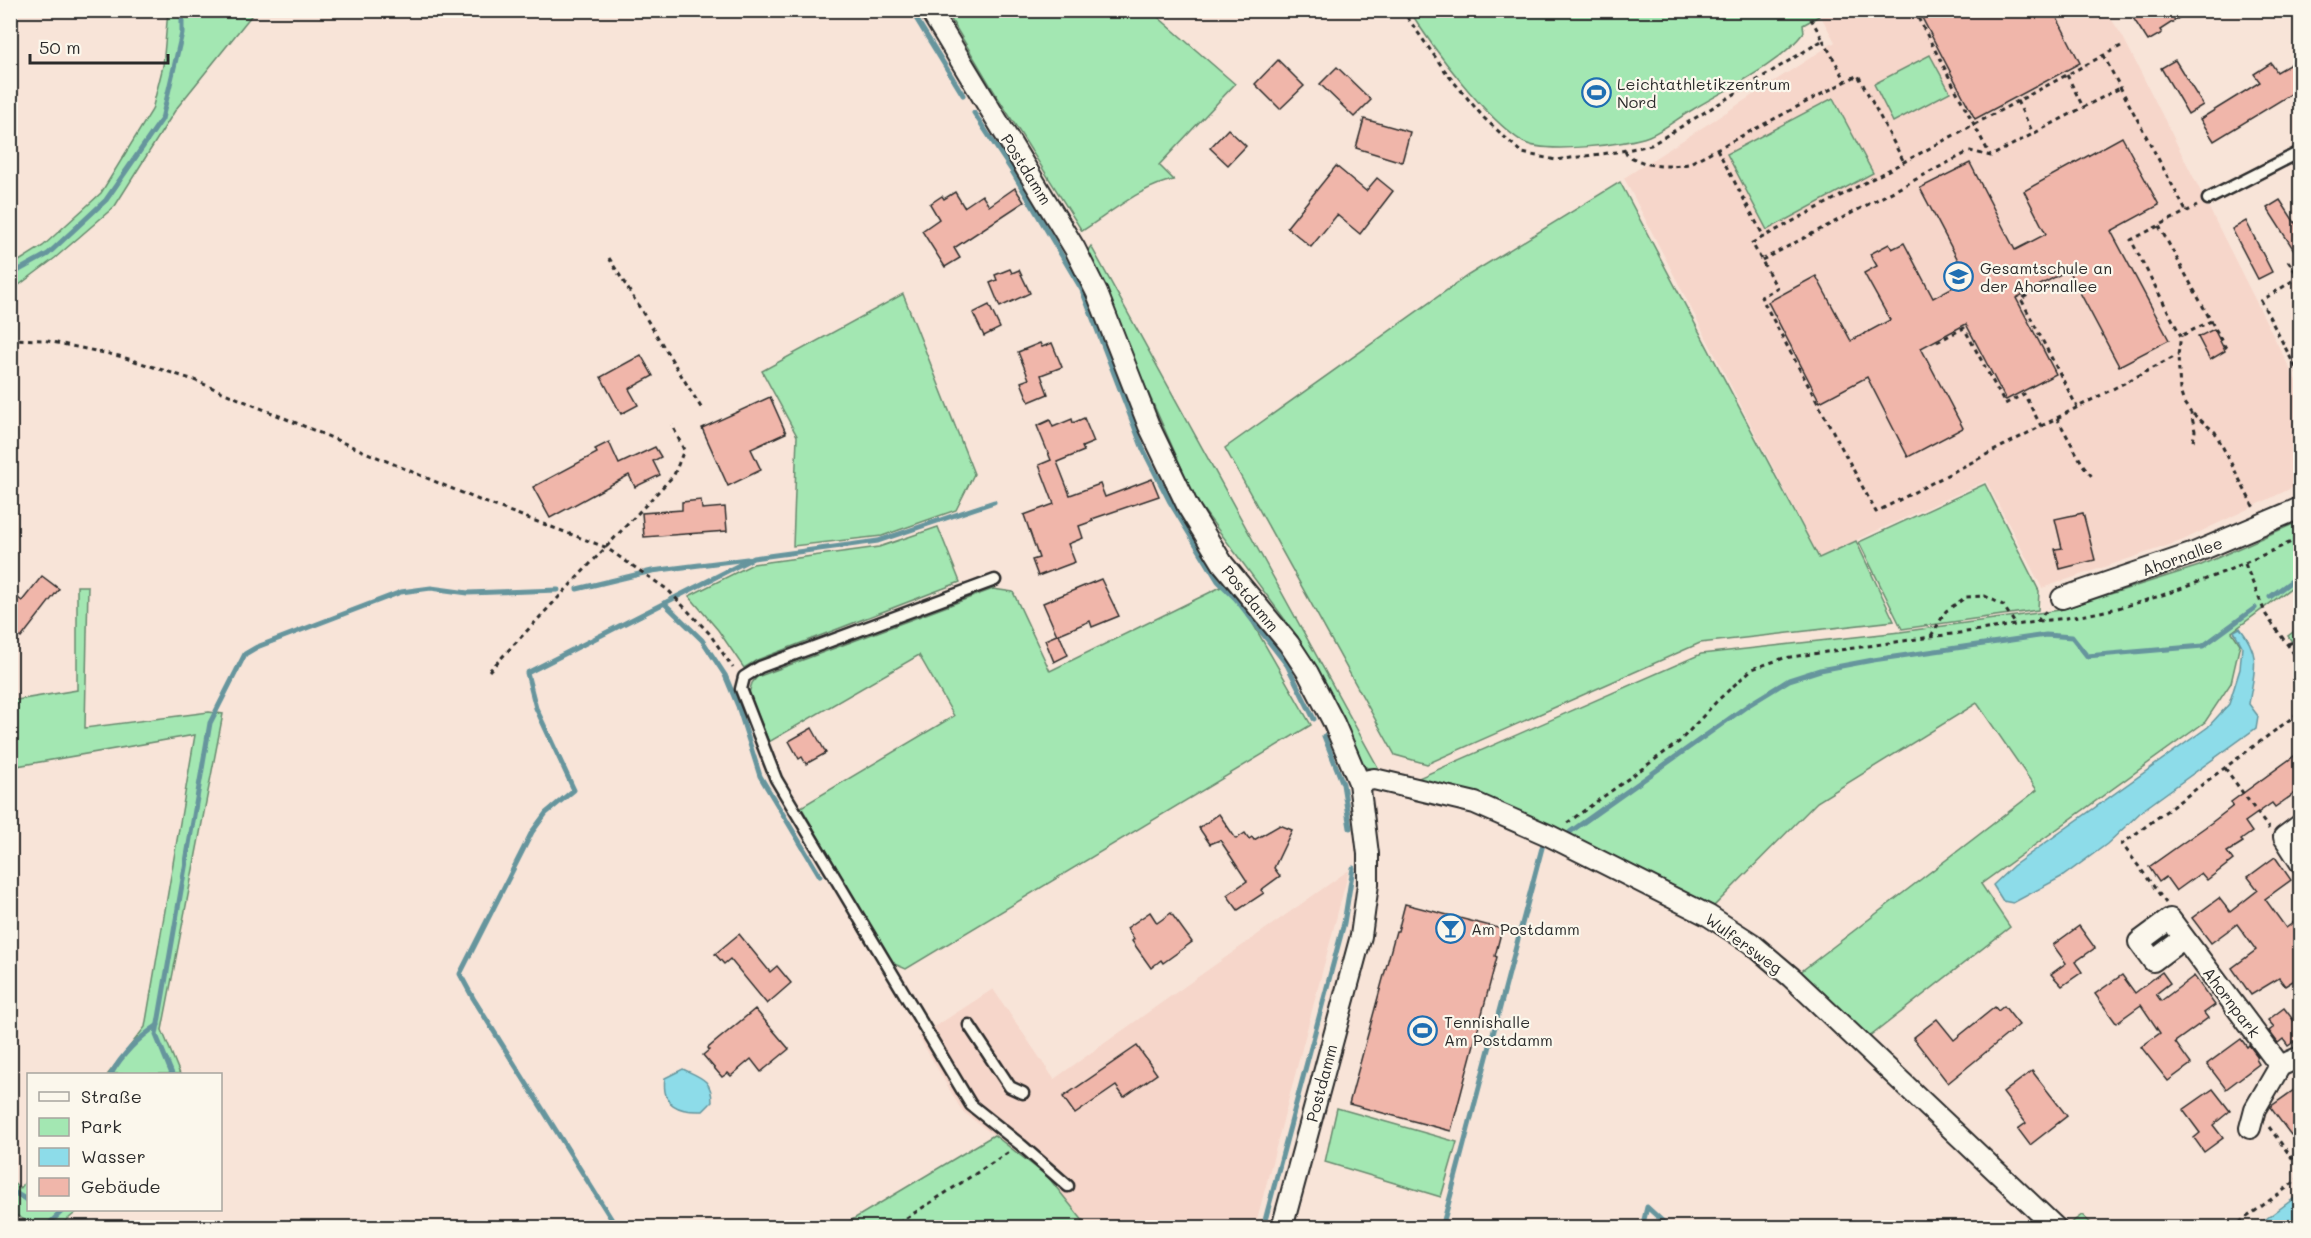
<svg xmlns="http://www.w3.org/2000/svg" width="2311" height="1238" font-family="Mali,sans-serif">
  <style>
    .built { fill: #f6d6ca }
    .green { fill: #a3e7b2; stroke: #67896e; stroke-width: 1.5 }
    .water { fill: #8ddce9; stroke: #66959d; stroke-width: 1.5 }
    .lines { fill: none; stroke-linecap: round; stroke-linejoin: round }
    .stream { stroke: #66959d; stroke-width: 5 }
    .building { fill: #f0b6aa; stroke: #2b2b2b; stroke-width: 1.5 }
    .service-casing { stroke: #2b2b2b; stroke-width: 15 }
    .minor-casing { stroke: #2b2b2b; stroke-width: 24 }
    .path { stroke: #2b2b2b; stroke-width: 3; stroke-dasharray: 4.5 4.5; stroke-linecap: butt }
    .service { stroke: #fbf7ec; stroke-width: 10 }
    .minor { stroke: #fbf7ec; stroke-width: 20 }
    .labels { text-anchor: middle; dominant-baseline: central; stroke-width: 4.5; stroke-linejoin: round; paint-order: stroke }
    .poi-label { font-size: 16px; fill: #2b2b2b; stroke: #fbf7ec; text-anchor: start }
    .street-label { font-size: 16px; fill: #2b2b2b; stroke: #fbf7ec }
  </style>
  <rect width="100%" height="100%" fill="#f8e4d8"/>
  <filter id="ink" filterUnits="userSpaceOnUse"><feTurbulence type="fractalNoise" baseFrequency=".0167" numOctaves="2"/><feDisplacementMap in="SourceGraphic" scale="12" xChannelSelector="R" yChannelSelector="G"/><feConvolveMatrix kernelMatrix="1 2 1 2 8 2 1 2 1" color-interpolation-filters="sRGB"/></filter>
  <g filter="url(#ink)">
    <g class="built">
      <path d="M 1818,11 L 2106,11 L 2123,37 L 2300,389 L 2300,484 L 2181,541 L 2042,588 L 1986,481 L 1819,557 L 1624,178 L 1835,42 Z"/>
      <path d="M 1349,870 L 1255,1227 L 1088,1227 L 1048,1177 L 962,1111 L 919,1037 L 993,989 L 1054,1079 Z"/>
    </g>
    <g class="green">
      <path d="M 168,11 L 255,11 L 176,109 L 115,206 L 55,258 L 11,291 L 11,266 L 43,246 L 101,193 L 152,110 L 163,66 Z"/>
      <path d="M 946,11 L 1151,11 L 1235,84 L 1159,165 L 1174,180 C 1143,185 1109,214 1082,231 L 990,85 Z"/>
      <path d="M 1816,11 L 1819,16 L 1803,25 L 1804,32 C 1779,65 1728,88 1692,110 C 1678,118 1664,130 1649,136 C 1626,145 1543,154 1523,142 C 1485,118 1433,49 1410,11 Z"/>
      <path d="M 1930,55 L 1950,92 L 1893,122 L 1874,84 Z"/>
      <path d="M 1833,98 L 1873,173 L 1767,230 L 1727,154 Z"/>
      <path d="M 1620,182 L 1819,558 L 1856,541 L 1894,621 L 1700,643 L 1427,764 L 1395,755 L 1225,448 L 1467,276 Z"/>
      <path d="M 1091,246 L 1380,771 L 1362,766 L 1297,636 L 1196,500 L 1086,253 Z"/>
      <path d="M 903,294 L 974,474 L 956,510 L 882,536 L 793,546 L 797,436 L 762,371 Z"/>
      <path d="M 1985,484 L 2039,591 L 2038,610 L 1902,629 L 1859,542 Z"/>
      <path d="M 2300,521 L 2300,581 L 2232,632 L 2240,644 L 2231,683 L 2205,722 L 1981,884 L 2010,927 L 1868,1038 L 1799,973 L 2037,790 L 1977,703 L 1817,802 L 1714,906 L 1570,835 L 1478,799 L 1414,780 L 1701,654 L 1900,632 L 2060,610 L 2199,566 Z"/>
      <path d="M 938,527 L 960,582 L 757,660 L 744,668 L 718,630 L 689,596 L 753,564 L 879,547 Z"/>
      <path d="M 1227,584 L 1237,596 L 1311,725 L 906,969 L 892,963 L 801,807 L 954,716 L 919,655 L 769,742 L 749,693 L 752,683 L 757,677 L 993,589 L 1013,592 L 1050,671 Z"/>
      <path d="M 77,586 L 88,586 L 85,728 L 209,712 L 223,714 L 162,1030 L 180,1074 L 108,1074 L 145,1027 L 195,735 L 11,767 L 11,701 L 77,690 Z"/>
      <path d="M 2300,627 L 2300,653 L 2288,636 Z"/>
      <path d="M 1337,1108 L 1457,1142 L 1441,1197 L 1325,1162 Z"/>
      <path d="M 994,1135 L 1048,1177 L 1088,1227 L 840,1227 Z"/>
      <path d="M 28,1178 L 28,1210 L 79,1210 L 58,1227 L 36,1227 L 11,1212 L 11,1181 L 20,1189 Z"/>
      <path d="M 2082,1215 L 2095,1227 L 2065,1227 Z"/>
    </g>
    <g class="water">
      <path d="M 2240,628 C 2262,657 2254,670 2249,704 L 2258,716 L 2256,728 L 2143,810 L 2107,844 L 2063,876 L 2013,903 L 2003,901 L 1993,885 L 2013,866 L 2208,727 L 2229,704 L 2240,669 L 2242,646 L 2234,631 Z"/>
      <path d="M 683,1069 C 702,1078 712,1080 712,1102 L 703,1111 C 679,1112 661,1106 665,1078 Z"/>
      <path d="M 2300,1194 L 2300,1225 L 2297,1228 L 2255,1227 Z"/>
    </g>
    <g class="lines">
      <g class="stream">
        <path d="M 911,10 L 963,95"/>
        <path d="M 974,113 L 1012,171 L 1082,290 L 1143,449 L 1170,502 L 1218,581 L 1236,599 L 1287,665 L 1314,719"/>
        <path d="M 10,275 L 48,254 L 106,200 L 162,119 L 182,33 L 182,10"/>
        <path d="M 577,589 L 652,571 L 747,559"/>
        <path d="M 2270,597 L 2300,575"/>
        <path d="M 664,603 L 702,640 L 725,675 L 738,706 L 760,776 L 820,876"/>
        <path d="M 1324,736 L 1343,784 L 1350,828"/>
        <path d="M 1570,832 L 1750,704 L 1789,680 L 1820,670 L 1873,660 L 2046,635 L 2072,637 L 2087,656 L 2203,646 L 2255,608"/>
        <path d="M 111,1074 C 122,1055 140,1037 158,1025"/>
        <path d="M 172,1074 L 156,1035 L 210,723 L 245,654 L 257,647 L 401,592 L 431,588 L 468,593 L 558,590"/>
        <path d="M 10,1190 L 27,1200 L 28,1193"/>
        <path d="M 45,1228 L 63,1210"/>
        <path d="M 617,1228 L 473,998 L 460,974 L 532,832 L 546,813 L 574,790 L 536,708 L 527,673 L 753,558 L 878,541 L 994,502"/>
        <path d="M 1263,1228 L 1344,923 L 1353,868"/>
        <path d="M 1442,1228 L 1543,844"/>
        <path d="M 1642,1228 L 1647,1207 L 1670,1228"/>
      </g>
    </g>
    <g class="building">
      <path d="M 1918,10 L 2053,10 L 2080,63 L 1975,119 Z"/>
      <path d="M 2128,10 L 2191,10 L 2160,30 L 2162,33 L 2148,41 Z"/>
      <path d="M 2301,58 L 2301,88 L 2214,141 L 2200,119 L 2260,82 L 2254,74 L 2271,63 L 2277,72 Z"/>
      <path d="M 1278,60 L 1304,86 L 1280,109 L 1255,84 Z"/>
      <path d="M 2175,60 L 2203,105 L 2188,114 L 2161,68 Z"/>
      <path d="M 1337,67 L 1371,100 L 1354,117 L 1320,84 Z"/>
      <path d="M 1364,119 L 1410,132 L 1402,162 L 1356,148 Z"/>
      <path d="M 1228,129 L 1246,146 L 1228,165 L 1210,148 Z"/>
      <path d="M 2122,137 L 2159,205 L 2111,231 L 2169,340 L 2119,366 L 2068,270 L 2016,298 L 2056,374 L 2006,400 L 1966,324 L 1921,348 L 1963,428 L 1908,457 L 1867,377 L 1820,402 L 1768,302 L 1816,276 L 1851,341 L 1890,320 L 1864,273 L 1877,266 L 1870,254 L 1889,244 L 1892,249 L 1904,243 L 1933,298 L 1968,279 L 1920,188 L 1970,163 L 2015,250 L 2046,234 L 2024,191 Z"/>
      <path d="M 1336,166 L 1366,191 L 1377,178 L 1393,191 L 1360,234 L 1337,215 L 1311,247 L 1287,227 Z"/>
      <path d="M 1015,188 L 1024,202 L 954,248 L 960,258 L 945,267 L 922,231 L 939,219 L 930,204 L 942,196 L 944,199 L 955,192 L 964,207 L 982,195 L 989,206 Z"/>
      <path d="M 2280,200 L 2301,232 L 2301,261 L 2267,208 Z"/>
      <path d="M 2246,221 L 2272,272 L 2258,279 L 2232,229 Z"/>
      <path d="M 1010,269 L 1012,273 L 1019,270 L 1030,293 L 1000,307 L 990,283 L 997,280 L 995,275 Z"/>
      <path d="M 989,305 L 1000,328 L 984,336 L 973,313 Z"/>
      <path d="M 2214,329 L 2225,351 L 2210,360 L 2198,337 Z"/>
      <path d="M 1040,343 L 1042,347 L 1052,343 L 1062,367 L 1041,375 L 1048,394 L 1029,402 L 1021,382 L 1029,379 L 1018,352 Z"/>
      <path d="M 641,355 L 653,376 L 629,389 L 638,405 L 621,414 L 601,377 Z"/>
      <path d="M 770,397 L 786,433 L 751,449 L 761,470 L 728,486 L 702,428 Z"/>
      <path d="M 1084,418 L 1094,442 L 1082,447 L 1084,451 L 1057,462 L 1070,495 L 1100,484 L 1105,497 L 1152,479 L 1159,496 L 1092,519 L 1093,521 L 1079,526 L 1083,538 L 1068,544 L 1075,562 L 1038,576 L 1032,560 L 1039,558 L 1024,515 L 1054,504 L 1039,465 L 1051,460 L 1037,426 L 1050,420 L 1053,427 L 1072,419 L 1073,423 Z"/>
      <path d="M 609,442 L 619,464 L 655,447 L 661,457 L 653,461 L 660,475 L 635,487 L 629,475 L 550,518 L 533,487 L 597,453 L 595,449 Z"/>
      <path d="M 701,500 L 702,509 L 725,507 L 727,531 L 644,537 L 642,513 L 682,510 L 682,502 Z"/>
      <path d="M 2083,513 L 2095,560 L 2060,569 L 2055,549 L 2062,548 L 2055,519 Z"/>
      <path d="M 42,576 L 59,589 L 21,638 L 10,630 L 10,592 L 22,601 Z"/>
      <path d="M 1101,579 L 1119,616 L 1092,627 L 1090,621 L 1057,635 L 1043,603 Z"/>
      <path d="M 1059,634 L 1068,655 L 1054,662 L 1045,640 Z"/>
      <path d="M 812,728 L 826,753 L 806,764 L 802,757 L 799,759 L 789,741 Z"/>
      <path d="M 2301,751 L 2301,789 L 2275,807 L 2272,803 L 2245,822 L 2252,832 L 2241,840 L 2243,842 L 2227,852 L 2233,860 L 2207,880 L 2201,873 L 2176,891 L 2166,877 L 2159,882 L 2149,867 L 2211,823 L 2233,806 L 2231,802 Z"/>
      <path d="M 1219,814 L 1236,839 L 1245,833 L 1249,839 L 1252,837 L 1254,840 L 1280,825 L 1292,830 L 1274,868 L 1280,876 L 1261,890 L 1264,893 L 1238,910 L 1227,895 L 1247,881 L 1220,840 L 1210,844 L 1199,828 Z"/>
      <path d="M 2275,857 L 2291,880 L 2265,899 L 2286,928 L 2301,917 L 2301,976 L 2285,986 L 2279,978 L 2251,995 L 2232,968 L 2256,950 L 2237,924 L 2211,943 L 2192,918 L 2219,898 L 2230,912 L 2258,890 L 2248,877 Z"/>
      <path d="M 1405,904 L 1502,929 L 1495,956 L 1497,957 L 1451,1131 L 1349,1104 L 1396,931 L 1398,931 Z"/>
      <path d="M 1150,912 L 1157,923 L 1171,913 L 1192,942 L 1163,963 L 1161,960 L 1151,968 L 1132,941 L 1134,939 L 1127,928 Z"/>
      <path d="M 2079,926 L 2095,948 L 2075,962 L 2082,972 L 2062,986 L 2051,974 L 2066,963 L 2053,945 Z"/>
      <path d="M 739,934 L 770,972 L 777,966 L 791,983 L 767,1004 L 730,959 L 724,964 L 715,954 Z"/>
      <path d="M 2162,972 L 2170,983 L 2156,994 L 2161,1001 L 2194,976 L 2215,1005 L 2204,1013 L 2208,1018 L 2175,1042 L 2191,1064 L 2168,1081 L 2141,1047 L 2160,1033 L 2141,1005 L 2116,1023 L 2095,994 L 2122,975 L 2135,993 Z"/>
      <path d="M 2004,1006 L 2019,1025 L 1948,1083 L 1913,1038 L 1937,1019 L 1954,1040 L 1995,1007 L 1998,1011 Z"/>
      <path d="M 2284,1008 L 2301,1030 L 2301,1037 L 2288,1046 L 2283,1039 L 2278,1043 L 2269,1031 L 2274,1027 L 2268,1020 Z"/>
      <path d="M 755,1009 L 789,1049 L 761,1072 L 751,1059 L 731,1076 L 728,1073 L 722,1077 L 703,1055 L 709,1050 L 708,1048 Z"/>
      <path d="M 2241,1039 L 2247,1047 L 2249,1045 L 2258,1057 L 2256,1059 L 2259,1064 L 2226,1089 L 2207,1064 Z"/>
      <path d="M 1137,1046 L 1157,1074 L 1124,1097 L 1116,1086 L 1075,1114 L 1063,1097 Z"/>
      <path d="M 2032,1071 L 2067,1116 L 2030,1145 L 2018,1129 L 2026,1123 L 2003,1093 Z"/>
      <path d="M 2301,1085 L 2301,1128 L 2291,1135 L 2270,1107 Z"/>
      <path d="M 2213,1089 L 2230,1111 L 2213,1125 L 2223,1138 L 2204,1152 L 2194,1138 L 2200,1133 L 2183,1110 Z"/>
    </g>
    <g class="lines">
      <defs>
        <g id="service">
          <path d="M 2208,199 L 2300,152"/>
          <path d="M 995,580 L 760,667 L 744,677 L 741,689 L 776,779 L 971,1105 L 1021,1145 L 1068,1186"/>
          <path d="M 969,1025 L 1010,1087 L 1023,1093"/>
        </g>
        <g id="minor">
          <path d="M 930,10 L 1075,249 L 1097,293 L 1149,426 L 1188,507 L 1223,564 L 1289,644 L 1308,673 L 1334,723 L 1359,782 L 1368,854 L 1368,884 L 1361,936 L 1282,1228"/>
          <path d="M 2062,598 L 2194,553 L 2300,508"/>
          <path d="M 1359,782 L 1374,779 L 1475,803 L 1550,836 L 1709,916 L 1751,943 L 1791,977 L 2056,1228"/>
          <path d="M 2300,825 L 2284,837 L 2300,862"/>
          <path d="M 2184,938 L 2153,961 L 2139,942 L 2170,919 L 2280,1066"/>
          <path d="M 2250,1128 L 2255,1109 L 2280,1066 L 2300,1057"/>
        </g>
      </defs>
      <use href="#service" class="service-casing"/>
      <use href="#minor" class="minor-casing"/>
      <g class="path">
        <path d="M 1402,10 L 1448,75 L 1484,118 L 1522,153 L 1556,160 L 1616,152 L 1651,145 L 1823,40 L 1806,10"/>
        <path d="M 1914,10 L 1990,155"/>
        <path d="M 1823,40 L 1846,81"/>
        <path d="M 2121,46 L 1752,243 L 1777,288 L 1761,297 L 1876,512 L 2178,355"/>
        <path d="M 2103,55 L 2186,211"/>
        <path d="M 2067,75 L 2083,107"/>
        <path d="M 2017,101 L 2033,133"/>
        <path d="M 1717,149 L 1764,237"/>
        <path d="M 1625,151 L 1627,155 C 1648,167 1664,168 1688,164 L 1858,75 L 1904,162"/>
        <path d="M 2159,226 L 2211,321 L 2181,336"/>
        <path d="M 609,258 L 702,409"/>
        <path d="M 1762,260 L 1970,151 L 1991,156 L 2120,88"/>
        <path d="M 2288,261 L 2299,277"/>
        <path d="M 2300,276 L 2261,301 L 2299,374 L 2300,373"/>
        <path d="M 2035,291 L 2021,299 L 2077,407"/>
        <path d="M 2211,321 L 2227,350"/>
        <path d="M 10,339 L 43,340 L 119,356 L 194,380 L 479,500 L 605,547 L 668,590 L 709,633 L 733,668"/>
        <path d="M 1937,342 L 1964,328 L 2005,404 L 2024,394 L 2041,426"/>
        <path d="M 2193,414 L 2215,432 L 2254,508"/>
        <path d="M 2057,418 L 2083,465 L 2093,478"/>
        <path d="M 2193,441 L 2195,431 L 2191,413 L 2184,403 L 2180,391 L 2178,355 L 2181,336 L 2131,240 L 2197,206"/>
        <path d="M 2245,564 L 2266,615 L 2300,662"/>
        <path d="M 2038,621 C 2132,614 2216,577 2300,538"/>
        <path d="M 1931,636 L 1946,611 L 1966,597 L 1985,596 L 2003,605 L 2016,625"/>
        <path d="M 2288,644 L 2300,639"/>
        <path d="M 489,671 L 674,475 L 684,450 L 672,425"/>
        <path d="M 2225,768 L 2269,829"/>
        <path d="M 1567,823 L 1679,742 L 1718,700 L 1752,669 L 1784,658 L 2036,622 L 2049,608"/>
        <path d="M 2166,903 L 2122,844 L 2300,712"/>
        <path d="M 2269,1127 L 2300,1169"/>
        <path d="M 891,1228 L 1009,1152"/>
        <path d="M 2232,1228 L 2300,1178"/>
      </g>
      <use href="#service" class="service"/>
      <use href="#minor" class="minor"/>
    </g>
  </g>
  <defs>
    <symbol id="stadium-ring" viewBox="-11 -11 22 22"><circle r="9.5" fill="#fbf7ec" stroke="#1f6fb2" stroke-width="1.5"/><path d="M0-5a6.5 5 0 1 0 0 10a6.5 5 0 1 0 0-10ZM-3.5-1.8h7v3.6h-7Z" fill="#1f6fb2"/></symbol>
    <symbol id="school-ring" viewBox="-11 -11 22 22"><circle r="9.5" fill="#fbf7ec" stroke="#1f6fb2" stroke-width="1.5"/><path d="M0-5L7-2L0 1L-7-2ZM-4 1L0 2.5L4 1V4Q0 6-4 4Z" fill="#1f6fb2"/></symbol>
    <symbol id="bar-ring" viewBox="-11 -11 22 22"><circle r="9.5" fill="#fbf7ec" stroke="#1f6fb2" stroke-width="1.5"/><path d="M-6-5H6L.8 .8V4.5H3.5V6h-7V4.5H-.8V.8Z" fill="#1f6fb2"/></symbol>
  </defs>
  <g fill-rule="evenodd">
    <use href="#stadium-ring" x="1580" y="76" width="33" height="33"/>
    <use href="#school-ring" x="1942" y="260" width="33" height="33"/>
    <use href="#bar-ring" x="1434" y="912" width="33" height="33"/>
    <use href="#stadium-ring" x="1406" y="1014" width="33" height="33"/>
  </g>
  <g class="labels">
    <g class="poi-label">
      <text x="1617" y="83">Leichtathletikzentrum<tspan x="1617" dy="18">Nord</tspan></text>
      <text x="1980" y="267">Gesamtschule an<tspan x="1980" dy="18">der Ahornallee</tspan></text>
      <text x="1471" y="928">Am Postdamm</text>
      <text x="1444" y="1021">Tennishalle<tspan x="1444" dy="18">Am Postdamm</tspan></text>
    </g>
    <g class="street-label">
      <text transform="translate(1027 169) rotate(58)">Postdamm</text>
      <text transform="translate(2182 556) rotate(-20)">Ahornallee</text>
      <text transform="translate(1251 598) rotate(51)">Postdamm</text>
      <text transform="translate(1744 943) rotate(36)">Wulfersweg</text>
      <text transform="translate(2232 1002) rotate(53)">Ahornpark</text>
      <text transform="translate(1321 1083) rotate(-75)">Postdamm</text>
    </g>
  </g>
  <rect width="2311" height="1238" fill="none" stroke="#fbf7ec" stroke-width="36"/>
  <rect x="18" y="18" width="2275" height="1202" fill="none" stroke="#2b2b2b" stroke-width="2" filter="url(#ink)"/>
  <rect x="27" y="1073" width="195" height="138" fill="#fbf7ec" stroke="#a8a59f" stroke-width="1.5"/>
  <rect x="39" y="1092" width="30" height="9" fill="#fbf7ec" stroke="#a8a59f" stroke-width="1.5"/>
  <text x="81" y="1103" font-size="18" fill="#2b2b2b">Straße</text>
  <rect x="39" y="1118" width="30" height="18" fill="#a3e7b2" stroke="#a8a59f" stroke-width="1.5"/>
  <text x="81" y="1133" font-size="18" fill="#2b2b2b">Park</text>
  <rect x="39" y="1148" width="30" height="18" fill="#8ddce9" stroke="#a8a59f" stroke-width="1.5"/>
  <text x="81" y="1163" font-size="18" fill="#2b2b2b">Wasser</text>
  <rect x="39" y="1178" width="30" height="18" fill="#f0b6aa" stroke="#a8a59f" stroke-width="1.5"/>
  <text x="81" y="1193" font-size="18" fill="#2b2b2b">Gebäude</text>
  <path d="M30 54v9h138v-9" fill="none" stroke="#2b2b2b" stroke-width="3"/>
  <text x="39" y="54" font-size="18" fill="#2b2b2b" stroke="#fbf7ec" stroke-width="4.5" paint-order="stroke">50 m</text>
</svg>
